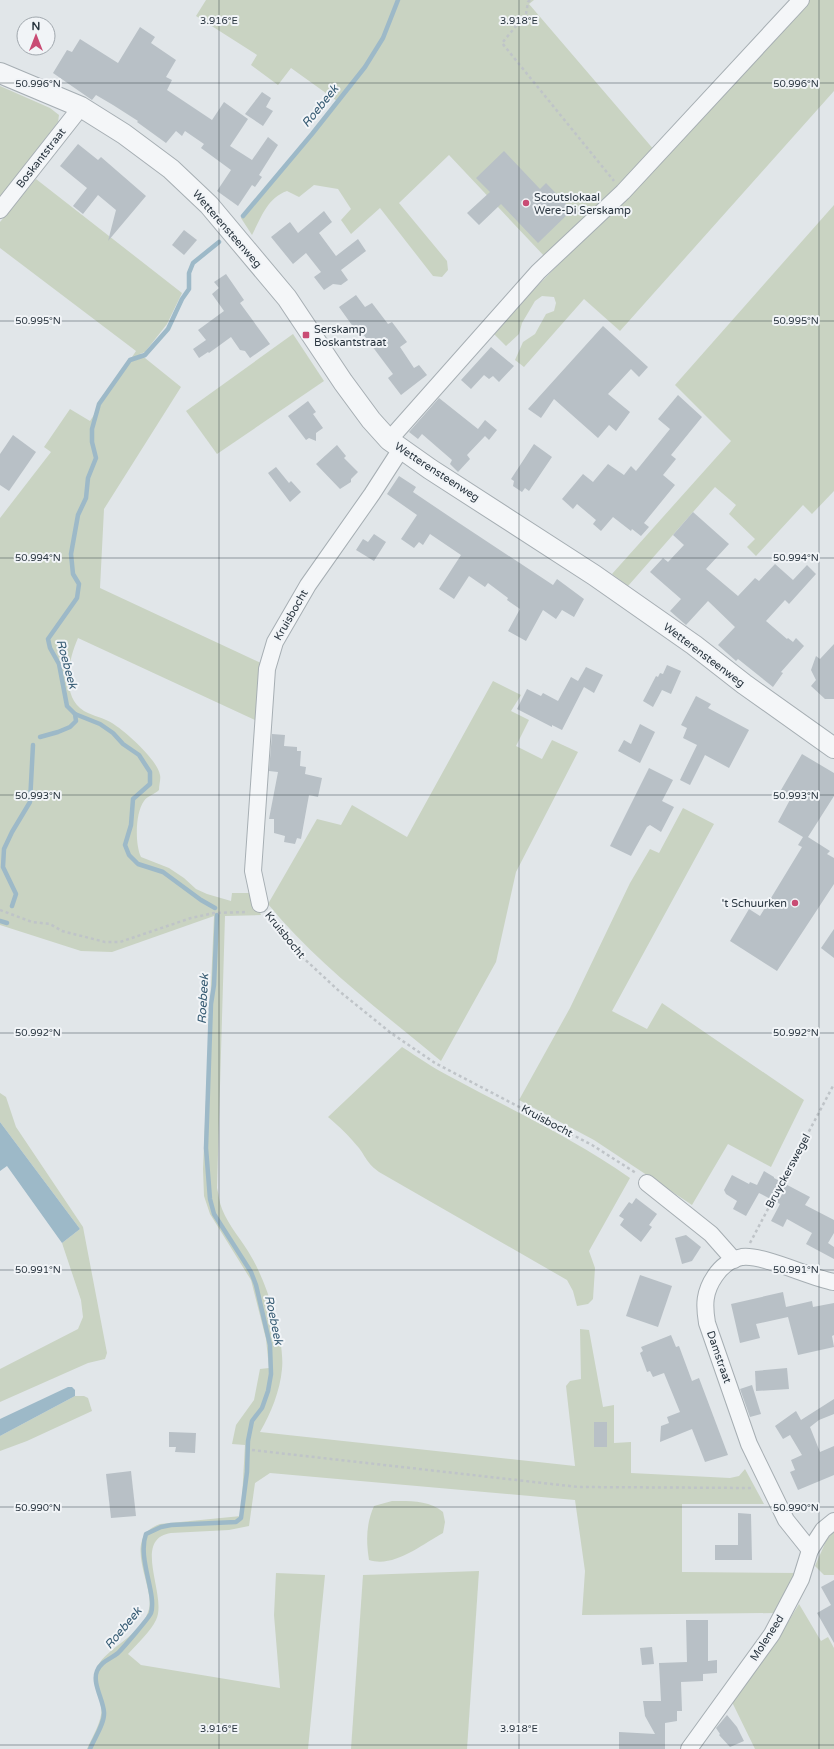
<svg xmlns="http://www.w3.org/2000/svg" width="834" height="1749" font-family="'Varela Round',sans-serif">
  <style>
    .green { fill: #c9d3c2 }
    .water { fill: #9db9c8 }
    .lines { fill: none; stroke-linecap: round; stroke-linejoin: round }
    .stream { stroke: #9db9c8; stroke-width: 4.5 }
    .building { fill: #b8c0c6 }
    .minor-casing { stroke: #a6aeb3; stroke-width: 18 }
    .tertiary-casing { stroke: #a6aeb3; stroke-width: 22 }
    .path { stroke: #bfc4c8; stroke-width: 2.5; stroke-dasharray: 3 3; stroke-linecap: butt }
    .minor { stroke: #f4f6f8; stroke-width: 16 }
    .tertiary { stroke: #f4f6f8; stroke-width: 20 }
    .ticks { fill: none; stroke: #2a3640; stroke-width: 1; stroke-opacity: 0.45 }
    .poi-dot { fill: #c94b74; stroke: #f1f4f7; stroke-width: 1.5 }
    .labels { text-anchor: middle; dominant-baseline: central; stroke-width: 4; stroke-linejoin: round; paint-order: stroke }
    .street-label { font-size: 11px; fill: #2a3640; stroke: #f1f4f7 }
    .poi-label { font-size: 11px; fill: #2a3640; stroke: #f1f4f7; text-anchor: start }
    .water-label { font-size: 12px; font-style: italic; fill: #365b73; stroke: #f1f4f7 }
    .ticks-label { font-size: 10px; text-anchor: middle; fill: #2a3640; stroke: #f1f4f7; stroke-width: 4; stroke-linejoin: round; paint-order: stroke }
  </style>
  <rect width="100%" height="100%" fill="#e1e6e9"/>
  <g class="green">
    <path d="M 206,0 L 534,0 L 529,4 L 655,151 L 546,258 L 449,155 L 399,203 L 447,261 L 448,270 L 442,277 L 433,276 L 380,208 L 351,234 L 341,220 L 351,209 L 338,189 L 314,185 L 299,197 L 287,191 C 267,198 261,218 252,235 L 241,218 L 337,101 L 291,68 L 278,85 L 251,65 L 257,55 L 196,16 Z"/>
    <path d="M 808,0 L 834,0 L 834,91 L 620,331 L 584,299 L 524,367 L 515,360 L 523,342 L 535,334 L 546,314 L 554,311 L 556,303 L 554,297 L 542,296 L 535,301 L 522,323 L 519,334 L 506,346 L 492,332 L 641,181 Z"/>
    <path d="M 0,86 L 50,108 L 59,115 L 58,122 L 0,197 Z"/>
    <path d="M 36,179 L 182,293 L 167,324 L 145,352 L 140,354 L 181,387 L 104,509 L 100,588 L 263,664 L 257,721 L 78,638 C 69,658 60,696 84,711 C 93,716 104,718 112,723 C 126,732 157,759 160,775 C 161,779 159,785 159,790 C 155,794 147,796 144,801 C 135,813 135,845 141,857 L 169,868 L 184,878 L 196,889 L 207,894 L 231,901 L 232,893 L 253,893 L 261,915 L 225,916 L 217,1188 C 219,1195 219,1202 222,1209 C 229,1227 243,1241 252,1258 C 267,1284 285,1339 282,1369 C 280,1391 271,1413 260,1432 L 575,1466 L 566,1386 L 570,1381 L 581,1379 L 580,1329 L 589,1330 L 603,1407 L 614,1405 L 614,1443 L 631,1442 L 631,1473 L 730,1478 L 739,1476 L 745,1469 L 764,1504 L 682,1504 L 682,1572 L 799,1573 L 776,1613 L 582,1615 L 585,1571 L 575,1500 L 270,1473 L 255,1483 L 249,1526 L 229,1530 L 171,1533 C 131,1539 168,1596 156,1620 C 151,1631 136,1645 128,1654 L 141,1665 L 280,1688 L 274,1615 L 276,1573 L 325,1575 L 308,1749 L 87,1749 C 92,1738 99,1726 101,1715 C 104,1699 88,1684 97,1667 C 108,1646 142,1636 149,1609 C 155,1586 120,1538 160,1524 L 241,1516 L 245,1445 L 232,1444 L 236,1425 L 254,1400 L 260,1369 L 269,1368 L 266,1339 L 251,1280 L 210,1214 L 204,1196 L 203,1169 L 214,916 L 112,952 L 81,951 L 0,925 L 0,518 L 51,452 L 44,447 L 70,409 L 90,421 L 136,351 L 0,248 L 0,222 Z"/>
    <path d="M 834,205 L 834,491 L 812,514 L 803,505 L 756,556 L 747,547 L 755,539 L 729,514 L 736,505 L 715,487 L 628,586 L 612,574 L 731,441 L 675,385 Z"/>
    <path d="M 293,334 L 324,381 L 217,454 L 186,411 Z"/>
    <path d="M 493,681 L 521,695 L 511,711 L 529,720 L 516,746 L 542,759 L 552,740 L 578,752 L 516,872 L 496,962 L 441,1061 C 382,1012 317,964 268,904 L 317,819 L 341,825 L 352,805 L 407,837 Z"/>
    <path d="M 683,808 L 714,824 L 612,1011 L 647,1029 L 662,1003 L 804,1100 L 771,1167 L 728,1144 L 692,1205 L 594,1140 L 519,1100 L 570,1008 L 630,883 L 650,849 L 659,853 Z"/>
    <path d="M 402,1047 C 418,1057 433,1068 449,1076 C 510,1109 573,1138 630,1178 L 589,1251 L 595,1268 L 593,1299 L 588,1304 L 577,1306 L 573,1291 L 567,1280 L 379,1172 C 367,1163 367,1159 359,1148 C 349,1136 340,1127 328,1117 Z"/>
    <path d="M 0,1093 L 6,1097 L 16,1127 L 83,1227 L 107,1353 L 105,1359 L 88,1363 L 0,1402 L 0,1369 L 78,1329 L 83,1317 L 81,1300 L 62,1243 L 80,1229 L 0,1122 Z"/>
    <path d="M 75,1396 L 84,1396 L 88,1398 L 92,1411 L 27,1441 L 0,1451 L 0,1436 Z"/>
    <path d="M 392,1501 C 410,1501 429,1500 443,1512 L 445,1522 L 443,1533 C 421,1545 394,1568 369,1560 C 366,1541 366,1524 374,1506 Z"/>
    <path d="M 834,1530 L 834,1575 L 824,1575 L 815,1566 L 826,1541 Z"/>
    <path d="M 479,1571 L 467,1749 L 351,1749 L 363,1575 Z"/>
    <path d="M 799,1604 L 821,1641 L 828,1637 L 834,1648 L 834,1749 L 755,1749 L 732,1702 L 772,1648 Z"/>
  </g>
  <g class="water">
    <path d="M 0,1122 L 80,1229 L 62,1243 L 7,1166 L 0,1171 Z"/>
    <path d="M 68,1387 L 72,1387 L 75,1390 L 75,1396 L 0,1436 L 0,1419 Z"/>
  </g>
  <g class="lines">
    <g class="stream">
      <path d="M 243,216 L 312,134 L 365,67 L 383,38 L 398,0"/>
      <path d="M 40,737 L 58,732 L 70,727 L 76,721 L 75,714"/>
      <path d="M 12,906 L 16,894 L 3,867 L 4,849 L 12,832 L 30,802 L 33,745"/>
      <path d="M 215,908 L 201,900 L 163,872 L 138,864 L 129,855 L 125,845 L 131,825 L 133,799 L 150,784 L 150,772 L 139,755 L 123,744 L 113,733 L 100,724 L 75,714 L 67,706 L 59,664 L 50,648 L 48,639 L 77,598 L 79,584 L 73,574 L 71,554 L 78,515 L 86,498 L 88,478 L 96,458 L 92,442 L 92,429 L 99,404 L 130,360 L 145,355 L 168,329 L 182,299 L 189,289 L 189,273 L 193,263 L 219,242"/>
      <path d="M 0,921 L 7,923"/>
      <path d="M 90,1749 C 94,1739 105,1723 104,1712 C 103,1699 92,1683 97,1671 C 101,1661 111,1659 118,1653 C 123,1648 149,1618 151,1613 C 157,1594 137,1558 146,1534 L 161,1527 L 171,1525 L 236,1522 L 241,1518 L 247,1472 L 248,1441 L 252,1421 L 262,1408 L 268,1391 L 271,1374 L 270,1345 L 256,1285 L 251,1272 L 214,1214 L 210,1199 L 206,1148 L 211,1004 L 214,985 L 217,915"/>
    </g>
  </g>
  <g class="building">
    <path d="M 140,27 L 155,37 L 151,43 L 176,60 L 166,77 L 172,80 L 167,90 L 212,120 L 224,102 L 248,119 L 230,146 L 252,160 L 268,137 L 278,145 L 259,175 L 262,177 L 255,187 L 252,185 L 238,206 L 217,191 L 231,170 L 201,148 L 204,144 L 185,131 L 182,136 L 176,131 L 166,143 L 137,122 L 138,121 L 113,105 L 96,95 L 92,100 L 53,73 L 67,50 L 72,52 L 80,39 L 118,63 Z"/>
    <path d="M 262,92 L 271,98 L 266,107 L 273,111 L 263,126 L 245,114 Z"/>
    <path d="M 78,144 L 98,160 L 101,157 L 146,196 L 108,241 L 116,210 L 98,195 L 83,214 L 73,206 L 87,188 L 60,166 Z"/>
    <path d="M 504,151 L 540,189 L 546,183 L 572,210 L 538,243 L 501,204 L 479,225 L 467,213 L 490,192 L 476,178 Z"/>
    <path d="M 324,211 L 332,222 L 319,233 L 336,256 L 358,239 L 366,251 L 341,270 L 348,280 L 341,285 L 333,284 L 324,290 L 314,277 L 321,272 L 306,253 L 293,264 L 271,237 L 290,222 L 298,233 Z"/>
    <path d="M 184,230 L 197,240 L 184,255 L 172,245 Z"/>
    <path d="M 226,274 L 244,300 L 240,303 L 270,344 L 250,358 L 245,351 L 240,350 L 231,337 L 209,353 L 208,352 L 199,358 L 193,349 L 206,340 L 198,330 L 224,311 L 212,294 L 219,288 L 214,282 Z"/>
    <path d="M 356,295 L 365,307 L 372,303 L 388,324 L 392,322 L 407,342 L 400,347 L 414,368 L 419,365 L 427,375 L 401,395 L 388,378 L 393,374 L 357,326 L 354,328 L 339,307 Z"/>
    <path d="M 603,326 L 648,367 L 639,377 L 631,369 L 608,394 L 630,412 L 616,431 L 609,425 L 598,438 L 554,399 L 541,418 L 528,409 Z"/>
    <path d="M 491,347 L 514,366 L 499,382 L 493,376 L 489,379 L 484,375 L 471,389 L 461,380 Z"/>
    <path d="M 678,395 L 702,417 L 671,455 L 676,459 L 663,475 L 675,485 L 644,523 L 649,527 L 641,536 L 632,529 L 631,531 L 613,517 L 601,531 L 593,524 L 596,520 L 577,504 L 573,509 L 562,499 L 583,474 L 593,482 L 608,464 L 624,475 L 631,466 L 636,471 L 670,429 L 658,419 Z"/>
    <path d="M 439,398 L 478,429 L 485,420 L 497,430 L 489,440 L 485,436 L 467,455 L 470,459 L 458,472 L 450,464 L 452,460 L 422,434 L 418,439 L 409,432 Z"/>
    <path d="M 308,401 L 316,412 L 313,414 L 323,428 L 316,433 L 316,441 L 309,438 L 306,440 L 288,416 Z"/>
    <path d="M 13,435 L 36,452 L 9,491 L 0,485 L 0,454 Z"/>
    <path d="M 534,444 L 552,457 L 529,491 L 525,488 L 522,492 L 513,486 L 514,481 L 511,479 Z"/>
    <path d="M 337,445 L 346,456 L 344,458 L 358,472 L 351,479 L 351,482 L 340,489 L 316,464 Z"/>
    <path d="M 276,467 L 289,483 L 291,481 L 301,492 L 290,502 L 268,473 Z"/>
    <path d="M 399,476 L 416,487 L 413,492 L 459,523 L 553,585 L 557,579 L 584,599 L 574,617 L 562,610 L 556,619 L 543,610 L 526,641 L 508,631 L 520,609 L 507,600 L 508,598 L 488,583 L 485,587 L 469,576 L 454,599 L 439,589 L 461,555 L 430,534 L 423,545 L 419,542 L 414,548 L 401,539 L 417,515 L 387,494 Z"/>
    <path d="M 693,512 L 729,544 L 706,569 L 738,596 L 755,578 L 759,581 L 775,564 L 793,580 L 807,565 L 816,574 L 789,604 L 785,600 L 766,621 L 787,639 L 788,638 L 793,642 L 796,638 L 804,646 L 781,672 L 783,673 L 773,687 L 738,659 L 736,661 L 718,645 L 735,627 L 708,601 L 686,625 L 670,611 L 681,599 L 650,572 L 663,558 L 668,562 L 684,545 L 673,535 Z"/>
    <path d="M 374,534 L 386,542 L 374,561 L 356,550 L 363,539 L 368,542 Z"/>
    <path d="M 834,644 L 834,699 L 825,699 L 811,686 L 816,680 L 811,670 L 816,656 L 820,659 Z"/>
    <path d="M 667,665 L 681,671 L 671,694 L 662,690 L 653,707 L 643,701 L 656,676 L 658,677 L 660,673 L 663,674 Z"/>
    <path d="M 586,667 L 603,675 L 594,693 L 584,687 L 562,730 L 552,725 L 552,727 L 517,709 L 527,689 L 541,696 L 543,693 L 558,701 L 571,677 L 578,681 Z"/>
    <path d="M 696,696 L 711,704 L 708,708 L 749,730 L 729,768 L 705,755 L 690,785 L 680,780 L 697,745 L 683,738 L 687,728 L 681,725 Z"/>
    <path d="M 640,724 L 655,732 L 640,763 L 618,751 L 624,740 L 631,744 Z"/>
    <path d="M 272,734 L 285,735 L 284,746 L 297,747 L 297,751 L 301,751 L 300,766 L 306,767 L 305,774 L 322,778 L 318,797 L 309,795 L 301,839 L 297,838 L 295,844 L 284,842 L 285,836 L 274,833 L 274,819 L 269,819 L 278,772 L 269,771 Z"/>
    <path d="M 802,754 L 834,773 L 834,796 L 808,837 L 830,851 L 827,854 L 834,858 L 834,884 L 777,971 L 730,941 L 749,909 L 760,916 L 802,847 L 798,845 L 803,837 L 778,822 L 792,796 L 781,790 Z"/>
    <path d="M 649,768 L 673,780 L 662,801 L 674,807 L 661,832 L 650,825 L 647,827 L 631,856 L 610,846 Z"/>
    <path d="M 834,929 L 834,958 L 821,948 Z"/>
    <path d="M 764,1171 L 774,1177 L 774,1178 L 810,1197 L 805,1205 L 834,1220 L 834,1233 L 828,1243 L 834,1247 L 834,1259 L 806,1244 L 812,1233 L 787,1219 L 783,1227 L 771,1221 L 780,1204 L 759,1193 L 746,1216 L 733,1209 L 737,1201 L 726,1194 L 724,1190 L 732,1175 L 749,1184 L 750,1182 L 757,1185 Z"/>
    <path d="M 636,1198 L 657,1214 L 649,1225 L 652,1227 L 641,1242 L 620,1225 L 624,1219 L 619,1216 L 629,1202 L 632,1204 Z"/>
    <path d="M 686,1235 L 701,1247 L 692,1261 L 682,1264 L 675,1238 Z"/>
    <path d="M 640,1275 L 672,1286 L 658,1327 L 626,1316 Z"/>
    <path d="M 783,1292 L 786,1307 L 812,1301 L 813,1307 L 834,1303 L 834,1335 L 832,1336 L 834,1347 L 798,1355 L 788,1317 L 756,1324 L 760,1338 L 740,1343 L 731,1304 Z"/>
    <path d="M 671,1335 L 676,1347 L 679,1346 L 692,1381 L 699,1378 L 728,1455 L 705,1462 L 692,1429 L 660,1442 L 661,1426 L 669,1423 L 667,1417 L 680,1412 L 664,1373 L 653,1377 L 650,1371 L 647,1372 L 640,1353 L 643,1351 L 641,1347 Z"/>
    <path d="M 787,1368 L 789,1389 L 756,1391 L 755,1371 Z"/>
    <path d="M 752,1385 L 761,1414 L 750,1417 L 740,1389 Z"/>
    <path d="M 834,1399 L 834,1414 L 819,1420 L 810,1427 L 820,1452 L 834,1446 L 834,1475 L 798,1490 L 790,1472 L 795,1470 L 791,1460 L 802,1455 L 790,1435 L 783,1439 L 775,1426 L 796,1411 L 801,1420 Z"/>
    <rect x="594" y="1422" width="13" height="25"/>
    <path d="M 169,1432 L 196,1433 L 195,1453 L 175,1452 L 176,1447 L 169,1447 Z"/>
    <path d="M 131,1471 L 136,1516 L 111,1518 L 106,1474 Z"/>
    <path d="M 738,1513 L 751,1514 L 752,1560 L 715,1560 L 715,1545 L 738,1545 Z"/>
    <path d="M 834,1580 L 834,1643 L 817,1613 L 831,1605 L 821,1587 Z"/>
    <path d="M 686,1620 L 708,1620 L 708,1661 L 717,1660 L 717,1673 L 703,1674 L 703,1681 L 681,1682 L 682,1711 L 677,1711 L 677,1721 L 665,1723 L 665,1749 L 619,1749 L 619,1732 L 655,1734 L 645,1716 L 643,1701 L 661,1701 L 659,1663 L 687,1662 Z"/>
    <path d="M 652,1647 L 654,1664 L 642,1665 L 640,1648 Z"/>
    <path d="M 727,1715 L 737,1727 L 744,1741 L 730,1747 L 719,1735 L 720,1734 L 716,1728 Z"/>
  </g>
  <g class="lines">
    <defs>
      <g id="minor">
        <path d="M 0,210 L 81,107"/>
        <path d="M 389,440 L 538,272 L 623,192 L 801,0"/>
        <path d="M 260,904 L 253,871 L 267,669 L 275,642 L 308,585 L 372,494 L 401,449"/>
        <path d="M 647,1183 L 711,1234 L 734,1260"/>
        <path d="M 810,1550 L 786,1520 L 749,1444 L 707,1323 C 704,1305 704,1292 715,1276 C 721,1267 731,1259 742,1257 C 762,1254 811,1278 834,1282"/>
        <path d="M 689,1749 L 772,1634 L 801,1579 L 810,1550 L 823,1530 L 834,1521"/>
      </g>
      <path id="tertiary" d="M 0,73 L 81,107 L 124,134 L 171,169 L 209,205 L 287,298 L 343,382 L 371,420 L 389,440 L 430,469 L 594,575 L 694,645 L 744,684 L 834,748"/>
    </defs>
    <use href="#minor" class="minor-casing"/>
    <use href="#tertiary" class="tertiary-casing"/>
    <g class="path">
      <path d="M 530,0 L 528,2 L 526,14 L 502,43 L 614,181"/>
      <path d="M 0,910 L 32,922 L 50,924 L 62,931 L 105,942 L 120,942 L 191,918 L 214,913 L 248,912"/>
      <path d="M 268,914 L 298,953 L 339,991 L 391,1033 L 435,1063 L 592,1145 L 636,1173"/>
      <path d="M 750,1243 L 834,1084"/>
      <path d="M 252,1450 L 578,1487 L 754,1488"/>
    </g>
    <use href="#minor" class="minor"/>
    <use href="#tertiary" class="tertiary"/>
  </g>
  <path class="ticks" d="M 219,0 L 219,1749M 519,0 L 519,1749M 819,0 L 819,1749M 0,83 L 834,83M 0,321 L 834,321M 0,558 L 834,558M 0,795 L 834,795M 0,1033 L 834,1033M 0,1270 L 834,1270M 0,1507 L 834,1507M 0,1745 L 834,1745"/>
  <g class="poi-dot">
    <circle cx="526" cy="203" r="4"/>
    <rect x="302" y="331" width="8" height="8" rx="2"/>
    <circle cx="795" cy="903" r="4"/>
  </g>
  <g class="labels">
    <g class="street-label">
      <text transform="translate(41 158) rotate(-52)">Boskantstraat</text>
      <text transform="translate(227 229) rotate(49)">Wetterensteenweg</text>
      <text transform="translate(437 472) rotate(33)">Wetterensteenweg</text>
      <text transform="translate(291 615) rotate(-60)">Kruisbocht</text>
      <text transform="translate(704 655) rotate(37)">Wetterensteenweg</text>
      <text transform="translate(285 935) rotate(51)">Kruisbocht</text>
      <text transform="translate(547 1121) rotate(28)">Kruisbocht</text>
      <text transform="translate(788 1171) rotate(-62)">Bruyckerswegel</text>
      <text transform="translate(719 1357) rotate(71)">Damstraat</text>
      <text transform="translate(767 1638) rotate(-57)">Moleneed</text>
    </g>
    <g class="poi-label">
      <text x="534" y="197">Scoutslokaal<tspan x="534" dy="13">Were-Di Serskamp</tspan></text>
      <text x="314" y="329">Serskamp<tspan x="314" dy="13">Boskantstraat</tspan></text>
      <text x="787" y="903" text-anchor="end">'t Schuurken</text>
    </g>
    <g class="water-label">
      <text transform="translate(320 106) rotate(-51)">Roebeek</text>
      <text transform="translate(67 664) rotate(75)">Roebeek</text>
      <text transform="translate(203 999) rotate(-87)">Roebeek</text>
      <text transform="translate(274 1320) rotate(78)">Roebeek</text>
      <text transform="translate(123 1628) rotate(-50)">Roebeek</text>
    </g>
  </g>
  <g class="ticks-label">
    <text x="219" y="24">3.916°E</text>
    <text x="519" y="24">3.918°E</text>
    <text x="38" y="87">50.996°N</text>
    <text x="796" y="87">50.996°N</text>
    <text x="38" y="324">50.995°N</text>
    <text x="796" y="324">50.995°N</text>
    <text x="38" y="561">50.994°N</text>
    <text x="796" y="561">50.994°N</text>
    <text x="38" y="799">50.993°N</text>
    <text x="796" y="799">50.993°N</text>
    <text x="38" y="1036">50.992°N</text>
    <text x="796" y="1036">50.992°N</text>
    <text x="38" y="1273">50.991°N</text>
    <text x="796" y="1273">50.991°N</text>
    <text x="38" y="1511">50.990°N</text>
    <text x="796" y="1511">50.990°N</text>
    <text x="219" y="1732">3.916°E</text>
    <text x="519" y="1732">3.918°E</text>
  </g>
  <g transform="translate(36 36)"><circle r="19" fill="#f1f4f7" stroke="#a1a8ae"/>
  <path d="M0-3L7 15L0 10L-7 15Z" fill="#c94b74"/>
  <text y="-6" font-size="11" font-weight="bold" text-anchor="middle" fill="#2a3640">N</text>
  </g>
</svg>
